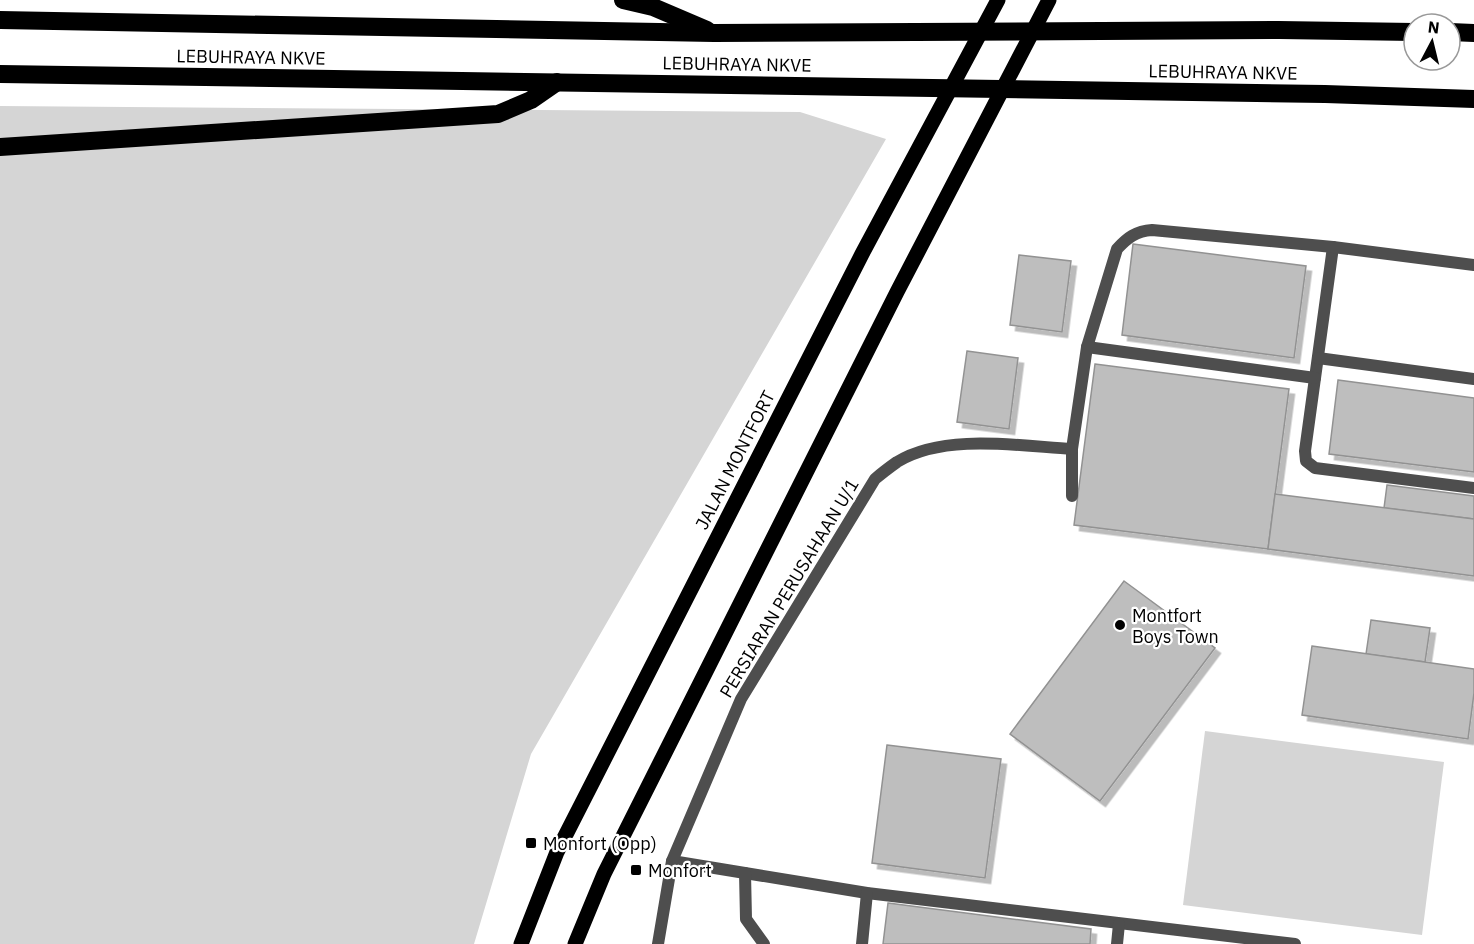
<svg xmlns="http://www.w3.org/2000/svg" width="1474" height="944" font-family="'IBM Plex Sans',sans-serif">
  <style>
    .green { fill: #d5d5d5 }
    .building { fill: #bebebe; stroke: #929292; stroke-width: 1.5; filter: url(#shadow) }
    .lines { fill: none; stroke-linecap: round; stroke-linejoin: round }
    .service { stroke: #4e4e4e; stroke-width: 12 }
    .primary { stroke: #000; stroke-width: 15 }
    .motorway { stroke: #000; stroke-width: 18 }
    .poi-dot { fill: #000; stroke: #fff; stroke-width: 2 }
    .labels { text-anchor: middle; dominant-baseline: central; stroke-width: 4.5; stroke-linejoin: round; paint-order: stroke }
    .street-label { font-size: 18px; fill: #000; stroke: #fff }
    .poi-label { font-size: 18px; fill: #000; stroke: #fff; text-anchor: start }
  </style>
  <defs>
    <filter id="shadow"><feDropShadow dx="5.5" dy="5.5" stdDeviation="0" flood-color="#0004"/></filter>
  </defs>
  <rect width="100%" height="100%" fill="#fff"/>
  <g class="green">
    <path d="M 0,106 L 800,112 L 886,139 L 531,754 L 474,944 L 0,944 Z"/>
    <path d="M 1205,731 L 1444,762 L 1422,935 L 1183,905 Z"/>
  </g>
  <g class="building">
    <path d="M 1133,244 L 1306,266 L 1294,358 L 1122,335 Z"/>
    <path d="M 1019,255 L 1071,261 L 1062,332 L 1010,325 Z"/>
    <path d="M 967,351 L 1018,358 L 1009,429 L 957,422 Z"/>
    <path d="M 1095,364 L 1289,389 L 1268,549 L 1074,525 Z"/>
    <path d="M 1338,380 L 1474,398 L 1474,472 L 1329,454 Z"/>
    <path d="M 1387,485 L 1474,496 L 1474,519 L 1384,508 Z"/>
    <path d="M 1275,494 L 1474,519 L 1474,576 L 1268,549 Z"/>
    <path d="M 1124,581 L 1215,648 L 1100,801 L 1010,734 Z"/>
    <path d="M 1371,620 L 1430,628 L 1425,662 L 1366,654 Z"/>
    <path d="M 1312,646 L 1474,669 L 1474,693 L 1468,739 L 1302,715 Z"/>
    <path d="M 887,745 L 1001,759 L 985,878 L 872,863 Z"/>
    <path d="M 888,903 L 1091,929 L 1090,944 L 883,944 Z"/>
  </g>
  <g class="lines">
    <g class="service">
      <path d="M 1333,247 L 1305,451 L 1306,461 L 1315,468 L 1474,488"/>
      <path d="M 1087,347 L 1315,378"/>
      <path d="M 1318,358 L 1474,379"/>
      <path d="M 1072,496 L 1072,449 L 1087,347 L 1117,249 C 1127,238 1136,231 1152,230 L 1333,247 L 1474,265"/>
      <path d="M 672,861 L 867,893 L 1295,944"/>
      <path d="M 745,873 L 746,919 L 764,944"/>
      <path d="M 658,944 L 672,861 L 741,699 L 875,479 C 882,473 890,467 897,462 C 944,433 1020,446 1072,449"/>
      <path d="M 862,944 L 867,893"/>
      <path d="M 1117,944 L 1119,924"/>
    </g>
    <g class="primary">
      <path d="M 521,944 L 557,852 L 862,254 L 998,0"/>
      <path d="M 575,944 L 604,874 L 897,292 L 1049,0"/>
    </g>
    <g class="motorway">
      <path d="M 623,0 L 653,7 L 707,30"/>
      <path d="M 0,20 L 714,33 L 1279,30 L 1414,32"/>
      <path d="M 1450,32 L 1474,33"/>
      <path d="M 0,74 L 1325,94 L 1474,99"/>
      <path d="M 0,147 L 498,114 L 531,100 L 557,82"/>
    </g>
  </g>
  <g class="poi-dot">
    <circle cx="1120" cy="625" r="6"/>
    <rect x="525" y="837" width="12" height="12" rx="3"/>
    <rect x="630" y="864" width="12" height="12" rx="3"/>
  </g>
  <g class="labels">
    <g class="street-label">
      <text transform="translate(251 57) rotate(1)">LEBUHRAYA NKVE</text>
      <text transform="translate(737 64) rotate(1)">LEBUHRAYA NKVE</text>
      <text transform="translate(1223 72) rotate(1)">LEBUHRAYA NKVE</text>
      <text transform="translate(735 460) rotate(-63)">JALAN MONTFORT</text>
      <text transform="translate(789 588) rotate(-59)">PERSIARAN PERUSAHAAN U/1</text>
    </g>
    <g class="poi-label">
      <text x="1132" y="615">Montfort<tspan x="1132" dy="21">Boys Town</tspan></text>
      <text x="543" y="843">Monfort (Opp)</text>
      <text x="648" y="870">Monfort</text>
    </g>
  </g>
  <g transform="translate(1432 42) rotate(7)"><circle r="28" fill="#ffffff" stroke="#999999" stroke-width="1.5"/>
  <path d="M0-4.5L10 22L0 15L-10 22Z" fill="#000000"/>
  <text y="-9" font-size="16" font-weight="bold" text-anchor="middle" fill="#000000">N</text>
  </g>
</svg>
